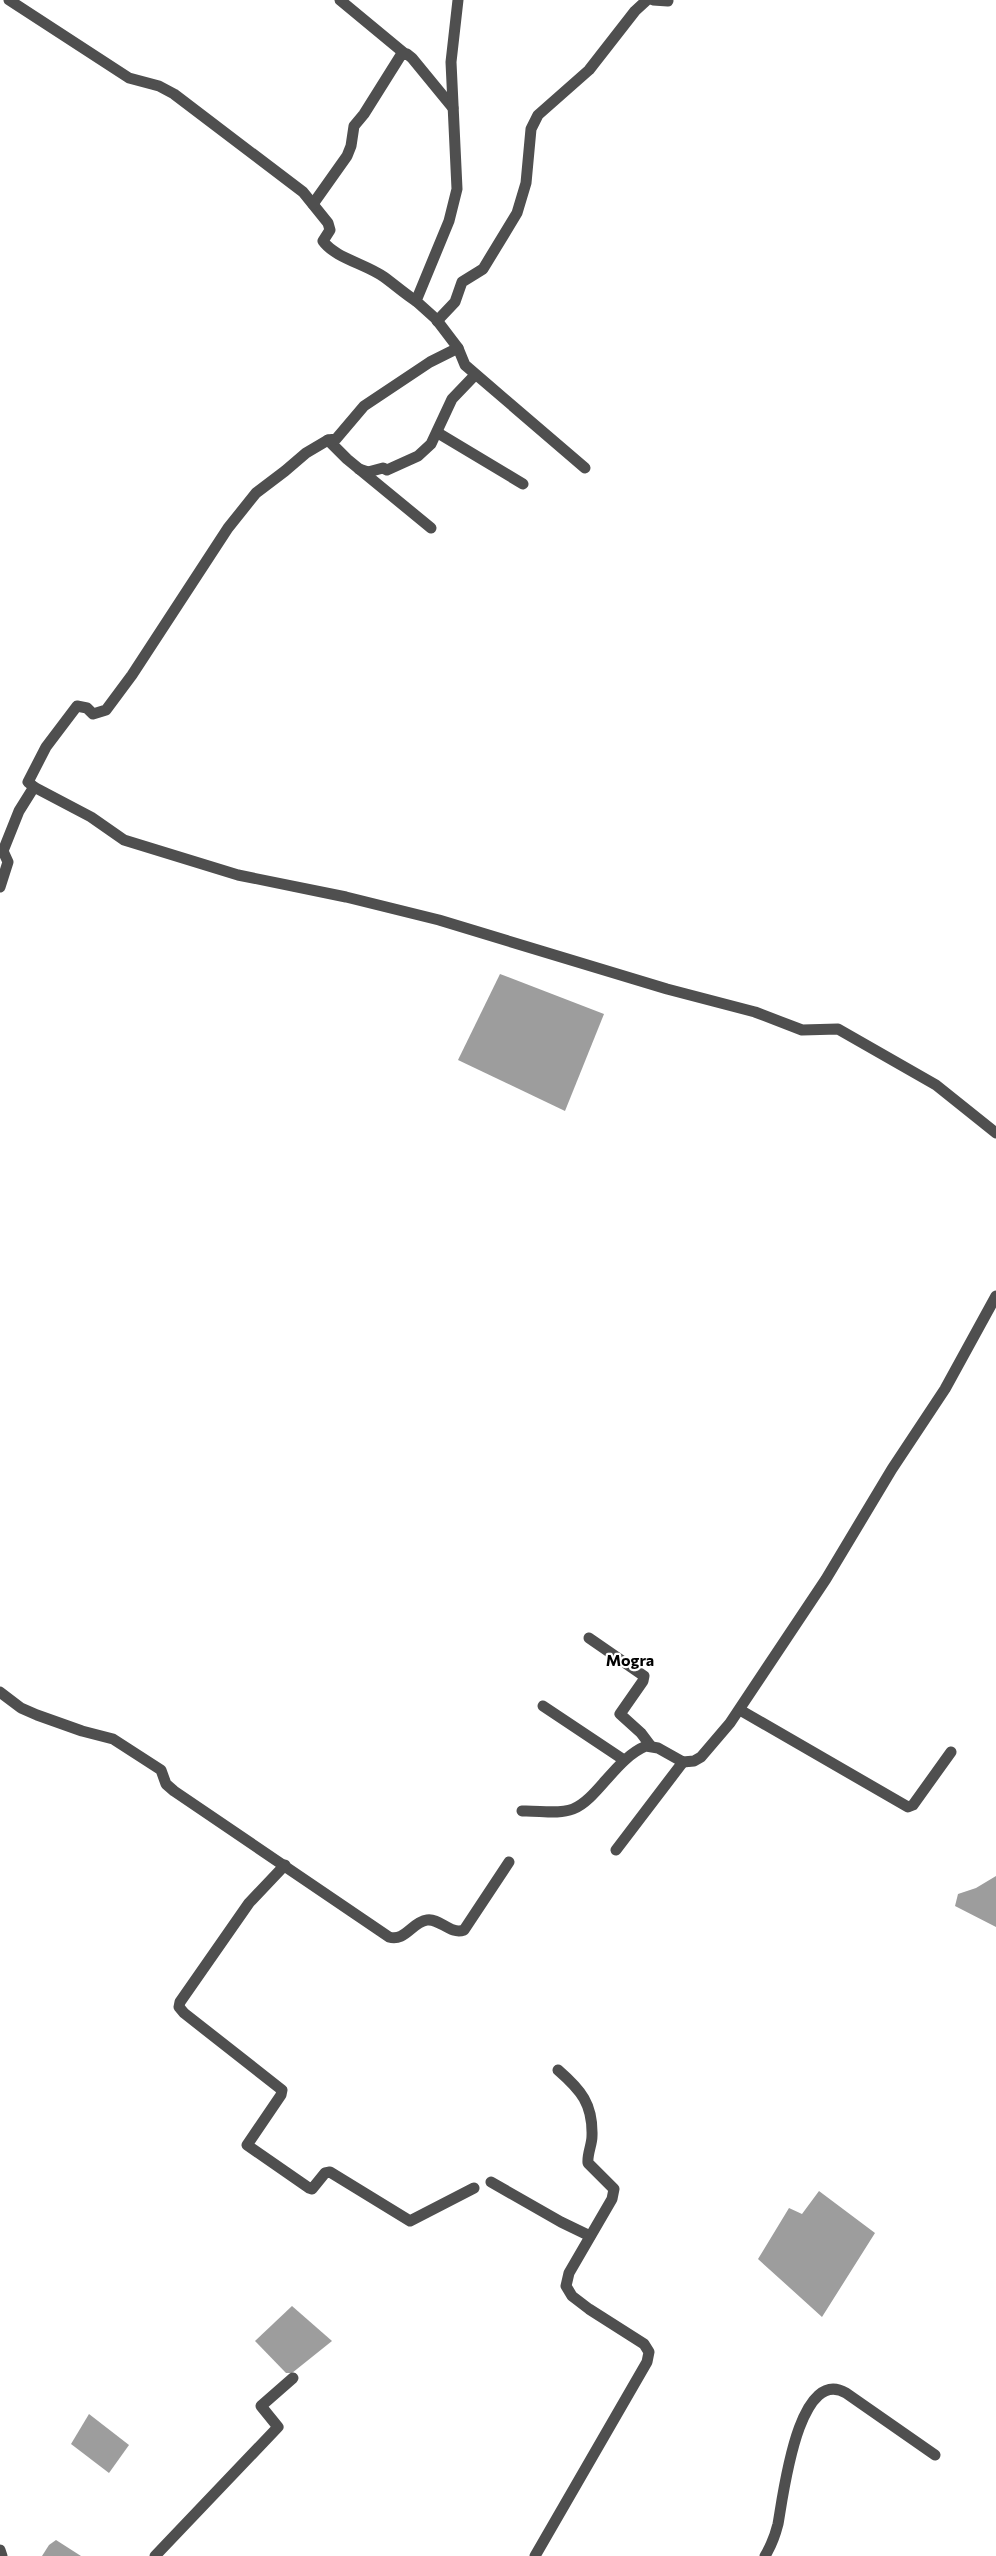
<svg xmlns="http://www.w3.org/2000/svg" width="996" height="2556" font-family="Commissioner,sans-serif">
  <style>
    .water { fill: #9d9d9d }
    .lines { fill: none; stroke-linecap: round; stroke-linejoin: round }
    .minor { stroke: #4f4f4f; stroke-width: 11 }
    .labels { text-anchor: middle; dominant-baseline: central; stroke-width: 4.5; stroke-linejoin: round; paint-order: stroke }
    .quarter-label { font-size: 16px; font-weight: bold; fill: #000; stroke: #fff }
  </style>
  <rect width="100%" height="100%" fill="#fff"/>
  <g class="water">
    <path d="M 500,974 L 604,1014 L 565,1111 L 458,1060 Z"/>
    <path d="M 996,1876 L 996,1927 L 955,1906 L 958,1894 L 976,1888 Z"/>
    <path d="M 819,2191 L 875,2233 L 822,2317 L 758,2259 L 789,2208 L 802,2214 Z"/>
    <path d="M 292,2306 L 332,2341 L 292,2373 L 286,2373 L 255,2341 Z"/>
    <path d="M 89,2414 L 129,2445 L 109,2473 L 71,2444 Z"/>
    <path d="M 56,2540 L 81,2556 L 42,2556 L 49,2545 Z"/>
  </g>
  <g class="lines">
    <g class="minor">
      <path d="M 9,0 L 129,78 L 159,86 L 174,94 L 303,192 L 328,223 L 330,230 L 323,241 C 335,258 366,264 384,277 C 395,285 405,294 416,301"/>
      <path d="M 340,0 L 404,53"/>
      <path d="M 653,0 L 668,1"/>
      <path d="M 313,204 L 347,156 L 351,146 L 354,126 L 364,114 L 401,55 L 407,54 L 412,58 L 453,108"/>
      <path d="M 437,321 L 455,302 L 462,282 L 483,269 L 517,213 L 526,183 L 531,129 L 538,115 L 589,70 L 635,11 L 647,0"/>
      <path d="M 458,348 L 465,365 L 585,468"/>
      <path d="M 438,433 L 523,484"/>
      <path d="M 328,440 L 347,459 L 431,528"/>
      <path d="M 359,469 L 368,472 L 383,468 L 387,470 L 418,456 L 431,444 L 452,399 L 475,375"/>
      <path d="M 34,787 L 91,817 L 124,840 L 238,875 L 346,897 L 439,920 L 667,989 L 755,1012 L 802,1030 L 838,1029 L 936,1085 L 996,1133"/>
      <path d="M 0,850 L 3,851 L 19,811 L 34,787 L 28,782 L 46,747 L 77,706 L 87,708 L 93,714 L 106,710 L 132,675 L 228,528 L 256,493 L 285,471 L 306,453 L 328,440 L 336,439 L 364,406 L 430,362 L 458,348 L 436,319 L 416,301 L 449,221 L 457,189 L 451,62 L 458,0"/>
      <path d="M 0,887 L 8,862 L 3,851"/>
      <path d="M 589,1638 L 644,1676 L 643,1681 L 620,1714 L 641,1733 L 650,1745"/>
      <path d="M 0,1692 L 21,1708 L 37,1715 L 82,1731 L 113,1739 L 161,1770 L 166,1784 L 174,1791 L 389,1937 C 405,1942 412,1922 427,1920 C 440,1918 450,1935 464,1930 L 509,1862"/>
      <path d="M 543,1706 L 624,1760"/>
      <path d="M 740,1710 L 908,1807 L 913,1805 L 951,1752"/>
      <path d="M 522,1811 C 538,1810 558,1815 573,1809 C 597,1800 616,1758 646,1746 L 658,1748 L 683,1762 L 694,1761 L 701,1757 L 730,1723 L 826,1579 L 892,1469 L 945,1389 L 996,1296"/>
      <path d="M 616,1850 L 683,1762"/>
      <path d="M 285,1865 L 249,1903 L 180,2002 L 179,2007 L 184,2013 L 282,2090 L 281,2095 L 247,2145 L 309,2188 L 312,2189 L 325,2173 L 330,2172 L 410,2221 L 474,2188"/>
      <path d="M 491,2182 L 561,2222 L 590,2236"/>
      <path d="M 0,2550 L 2,2556"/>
      <path d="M 155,2556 L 278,2427 L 261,2406 L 293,2378"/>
      <path d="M 535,2556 L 647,2362 L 649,2352 L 644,2344 L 589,2309 L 572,2296 L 566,2286 L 569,2273 L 612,2199 L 614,2189 L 588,2163 C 587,2154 592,2145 592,2136 C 593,2104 581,2090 558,2070"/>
      <path d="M 765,2556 C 771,2546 775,2536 778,2524 C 783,2497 798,2365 846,2393 L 935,2455"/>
    </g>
  </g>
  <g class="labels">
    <g class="quarter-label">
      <text x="630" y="1659">Mogra</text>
    </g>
  </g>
</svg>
